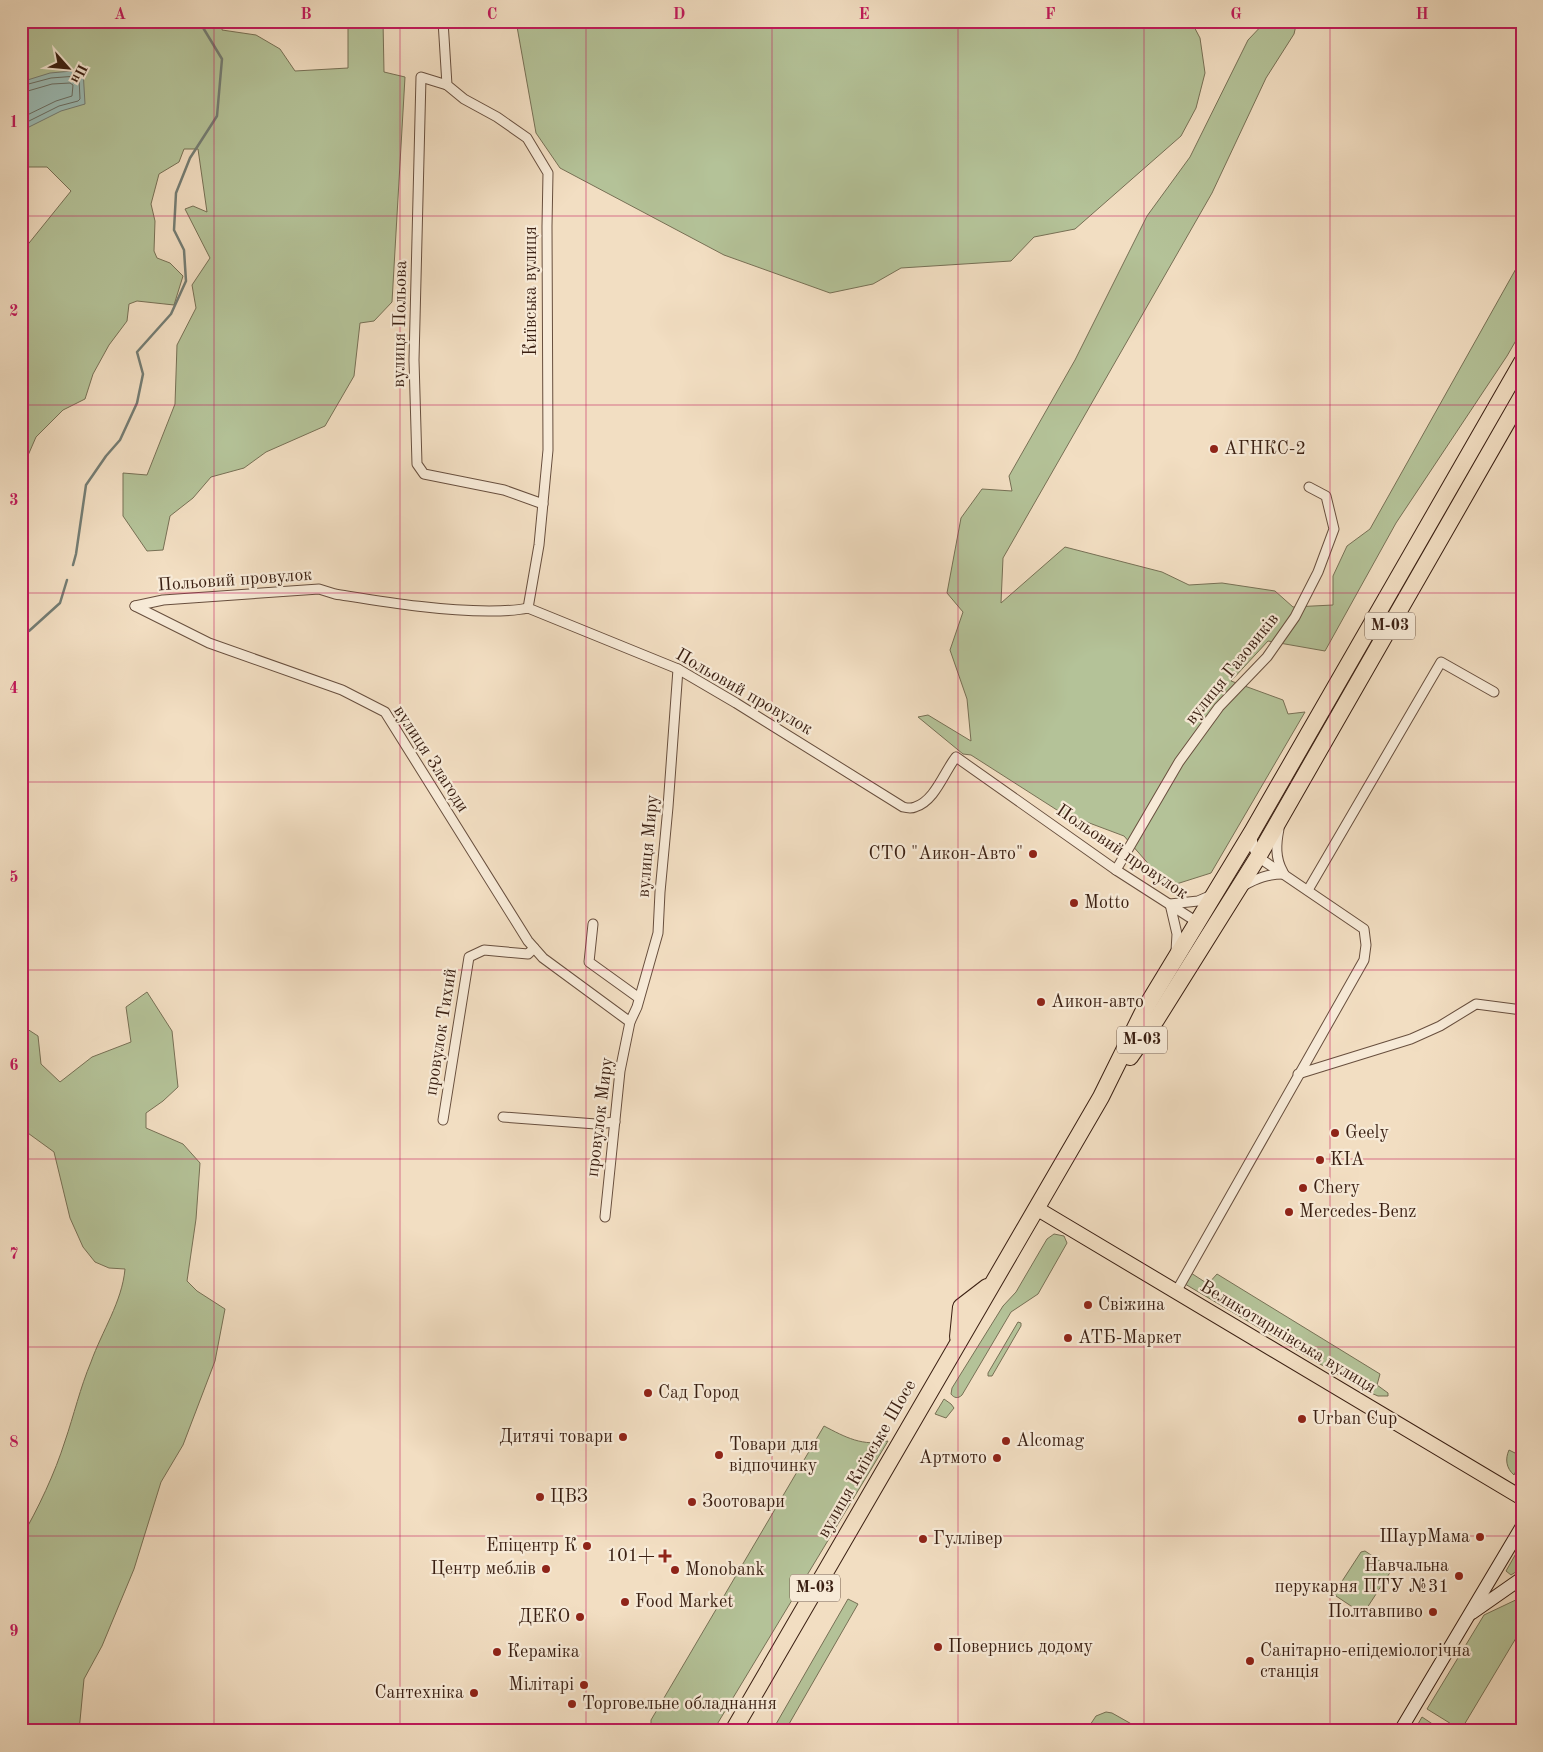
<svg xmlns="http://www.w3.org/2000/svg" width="1543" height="1752" font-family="'Old Standard TT',serif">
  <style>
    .green { fill: #b4c298; stroke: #777055 }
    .water { fill: #9bbcb6; stroke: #747d74 }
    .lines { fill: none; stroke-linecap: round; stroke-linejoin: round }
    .shore { stroke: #6a6e64; stroke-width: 1 }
    .stream { stroke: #747d74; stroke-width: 2.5 }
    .street-casing { stroke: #684f3e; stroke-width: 11 }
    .secondary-casing { stroke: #3a1f12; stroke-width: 14 }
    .primary-casing { stroke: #3a1f12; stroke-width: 16 }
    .highway-casing { stroke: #3a1f12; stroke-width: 18 }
    .street { stroke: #f7ead7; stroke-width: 9 }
    .secondary { stroke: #f7ead7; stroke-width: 12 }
    .primary { stroke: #f2dec2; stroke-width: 14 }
    .highway { stroke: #f2dec2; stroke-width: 16 }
    .grid { fill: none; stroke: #c2185b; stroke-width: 1; stroke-opacity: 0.55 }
    .poi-dot { fill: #8f2418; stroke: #f7ead7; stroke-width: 2 }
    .labels { text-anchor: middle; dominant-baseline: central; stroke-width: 4.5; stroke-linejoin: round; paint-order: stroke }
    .shield { fill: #f7ead7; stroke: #735c4d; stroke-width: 1 }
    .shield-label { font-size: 16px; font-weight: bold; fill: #3a1f12 }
    .street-label { font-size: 18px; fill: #3a1f12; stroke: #f7ead7 }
    .poi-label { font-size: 18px; fill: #3a1f12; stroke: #f7ead7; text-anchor: start }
    .neatline { fill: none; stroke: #c2185b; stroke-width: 2 }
    .grid-label { font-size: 16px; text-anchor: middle; font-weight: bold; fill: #c2185b }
  </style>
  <rect width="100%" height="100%" fill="#f2dec2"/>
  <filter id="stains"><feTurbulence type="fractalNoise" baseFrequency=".004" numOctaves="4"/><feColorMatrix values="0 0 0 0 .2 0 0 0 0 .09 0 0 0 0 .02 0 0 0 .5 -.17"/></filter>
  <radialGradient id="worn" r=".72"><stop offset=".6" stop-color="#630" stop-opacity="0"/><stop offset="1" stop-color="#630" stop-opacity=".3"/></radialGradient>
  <g class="green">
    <path d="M 21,21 L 223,21 L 222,30 L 256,35 L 280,49 L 295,71 L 348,68 L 348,21 L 383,21 L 384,72 L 405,77 L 392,302 L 374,321 L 360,323 L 354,376 L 325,426 L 266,452 L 244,468 L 211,477 L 193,498 L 170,516 L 163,550 L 147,551 L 123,516 L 123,473 L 147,475 L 175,404 L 177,345 L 196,308 L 192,285 L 210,258 L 185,209 L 193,206 L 207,212 L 198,149 L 184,149 L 179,162 L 159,174 L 151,204 L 155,221 L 154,251 L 157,258 L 170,263 L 183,276 L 174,305 L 137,301 L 129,304 L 127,321 L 109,345 L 93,374 L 85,399 L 63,410 L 36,437 L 26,460 L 21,461 L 21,253 L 71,191 L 47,167 L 21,167 Z"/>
    <path d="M 516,21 L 1191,21 L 1200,38 L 1205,73 L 1196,108 L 1181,136 L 1075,229 L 1034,237 L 1011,261 L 901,268 L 873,284 L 830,293 L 724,255 L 560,168 L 536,133 Z"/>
    <path d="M 1266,21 L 1297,21 L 1294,34 L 1266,78 L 1212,193 L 1003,558 L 1001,603 L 1065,547 L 1162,572 L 1189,585 L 1222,583 L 1275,591 L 1293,607 L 1333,605 L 1333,576 L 1347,546 L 1370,529 L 1522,258 L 1522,330 L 1507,356 L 1396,523 L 1325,651 L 1268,641 L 1231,681 L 1283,700 L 1288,714 L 1305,712 L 1211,873 L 1170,886 L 1155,878 L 1152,868 L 1124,836 L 1084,821 L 1071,819 L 971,755 L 963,754 L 918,717 L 928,715 L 971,741 L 967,699 L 950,650 L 963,612 L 947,593 L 961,518 L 982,489 L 1012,491 L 1009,476 L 1075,360 L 1147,216 L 1190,157 L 1248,40 Z"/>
    <path d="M 147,992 L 172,1031 L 178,1087 L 163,1101 L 146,1113 L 146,1128 L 183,1144 L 200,1163 L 196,1219 L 187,1281 L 197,1291 L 225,1309 L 215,1361 L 183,1445 L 161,1482 L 134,1569 L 102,1646 L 84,1679 L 79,1731 L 21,1731 L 21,1538 C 38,1509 55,1473 65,1441 C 74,1415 80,1388 91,1362 C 102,1331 122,1302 125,1269 L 109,1268 L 95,1262 L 83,1247 L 70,1218 L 54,1152 L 21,1128 L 21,1025 L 38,1036 L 41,1064 L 60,1082 L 92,1057 L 131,1042 L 126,1007 Z"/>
    <path d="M 1054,1234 L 1064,1236 L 1067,1243 L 1038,1294 L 1011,1312 L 962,1395 C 958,1399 954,1398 951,1394 L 952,1388 L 1003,1306 L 1016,1292 L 1047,1239 Z"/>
    <path d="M 1191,1273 L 1208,1284 L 1217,1274 L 1380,1374 L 1377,1385 L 1388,1393 L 1388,1396 L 1378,1396 L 1364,1390 L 1185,1284 Z"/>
    <path d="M 1018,1322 L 1021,1323 L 1021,1326 L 992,1376 L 988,1376 L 988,1373 Z"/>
    <path d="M 944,1399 L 951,1404 L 954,1408 L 946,1418 L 935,1414 Z"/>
    <path d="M 824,1426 C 845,1437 863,1447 888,1441 L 713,1731 L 660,1731 L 651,1725 L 651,1720 Z"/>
    <path d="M 1509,1450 L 1517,1454 L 1520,1463 L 1514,1475 C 1506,1468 1505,1459 1509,1450 Z"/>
    <path d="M 1522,1543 L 1522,1568 L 1511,1575 L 1506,1571 Z"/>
    <path d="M 1365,1551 L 1389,1567 L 1391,1571 L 1365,1611 L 1360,1612 L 1336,1596 L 1335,1592 L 1361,1552 Z"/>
    <path d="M 1522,1597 L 1522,1628 L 1461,1730 L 1427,1709 L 1484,1615 Z"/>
    <path d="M 848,1599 L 858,1604 L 785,1731 L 772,1731 Z"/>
    <path d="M 1106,1712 L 1112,1713 L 1144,1731 L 1086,1731 L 1096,1716 Z"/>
    <path d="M 1422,1717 L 1443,1731 L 1414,1731 Z"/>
  </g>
  <path class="water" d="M 83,70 L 85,104 L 61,111 L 21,131 L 21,82 L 50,73 Z"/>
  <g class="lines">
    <g class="shore">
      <path d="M 21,86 L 51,78 L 77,76 L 79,78 L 80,99 L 78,101 L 59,106 L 21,125"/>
      <path d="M 21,93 L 52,84 L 70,83 L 73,85 L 72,96 L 56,101 L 21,118"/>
    </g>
    <g class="stream">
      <path d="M 73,565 L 76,554 L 86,485 L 106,456 L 120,440 L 137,403 L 143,374 L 137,352 L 171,314 L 186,281 L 184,250 L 174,230 L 176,193 L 190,158 L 217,116 L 222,59 L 199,21"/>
      <path d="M 21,635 L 29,631 L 60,603 L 67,580"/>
    </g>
    <defs>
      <g id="street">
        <path d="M 443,21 L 447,85 L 464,99 L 497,117 L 527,138 L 548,173 L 547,226 L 548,450 L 539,545 L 528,608"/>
        <path d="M 447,85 L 421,77 L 414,360 L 417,464 L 424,474 L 504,490 L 543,504"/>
        <path d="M 135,606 L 163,600 L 319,589 L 335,594 C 386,602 438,611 489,611 C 503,611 515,611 528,608 L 678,669 L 736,703 L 903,807 C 907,808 911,809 915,807 C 935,801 944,772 956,757 L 1116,870 L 1197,922"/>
        <path d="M 135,606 L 209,643 L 342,690 L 385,712 L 528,941 L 543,958 L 630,1022"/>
        <path d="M 1279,829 C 1276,844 1275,858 1283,872"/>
        <path d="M 1116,870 L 1179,762 L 1219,707 L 1267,657 L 1295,617 L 1318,572 L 1334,529 L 1326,496 L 1309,487"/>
        <path d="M 1243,886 C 1257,878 1268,874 1284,874"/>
        <path d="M 1308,890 L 1441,662 L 1494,692"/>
        <path d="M 593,924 L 589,962 L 639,998"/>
        <path d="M 1176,951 L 1177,934 L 1170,904 L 1198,901 L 1212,895"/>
        <path d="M 1298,1074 L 1411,1039 L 1440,1026 L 1476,1004 L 1522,1010"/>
        <path d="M 503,1117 L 596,1124 L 615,1122"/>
        <path d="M 443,1120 L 469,957 L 484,950 L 528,954 L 534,948"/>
        <path d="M 605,1217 L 620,1071 L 630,1022 L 637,1007 L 658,933 L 660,892 L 668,807 L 678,669"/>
        <path d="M 1176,1292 L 1364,960 L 1366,945 L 1364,929 L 1258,857 L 1253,847 L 1252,835"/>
      </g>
      <g id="secondary">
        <path d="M 1472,1613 L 1522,1578"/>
        <path d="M 1400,1731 L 1522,1526"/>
      </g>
      <path id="primary" d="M 1036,1208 L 1522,1498"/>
      <g id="highway">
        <path d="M 1130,1057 L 1156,1020 L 1258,857 L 1522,396"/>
        <path d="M 958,1337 L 961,1307 L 987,1287"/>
        <path d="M 733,1731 L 1101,1097 L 1143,1012 L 1252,832 L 1522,362"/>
      </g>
    </defs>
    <use href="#street" class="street-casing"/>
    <use href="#secondary" class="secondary-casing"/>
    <use href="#primary" class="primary-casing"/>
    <use href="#highway" class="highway-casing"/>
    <use href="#street" class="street"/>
    <use href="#secondary" class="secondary"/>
    <use href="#primary" class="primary"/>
    <use href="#highway" class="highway"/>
  </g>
  <path class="grid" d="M 214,21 L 214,1731M 400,21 L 400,1731M 586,21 L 586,1731M 772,21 L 772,1731M 958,21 L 958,1731M 1144,21 L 1144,1731M 1330,21 L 1330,1731M 21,216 L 1522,216M 21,405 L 1522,405M 21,593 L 1522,593M 21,782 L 1522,782M 21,970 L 1522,970M 21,1159 L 1522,1159M 21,1347 L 1522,1347M 21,1536 L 1522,1536"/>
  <g class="poi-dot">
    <circle cx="1214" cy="449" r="5"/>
    <circle cx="1033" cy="854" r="5"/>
    <circle cx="1074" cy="903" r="5"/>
    <circle cx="1041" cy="1002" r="5"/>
    <circle cx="1335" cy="1133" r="5"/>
    <circle cx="1320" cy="1160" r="5"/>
    <circle cx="1303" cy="1188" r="5"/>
    <circle cx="1289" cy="1212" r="5"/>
    <circle cx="1088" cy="1305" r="5"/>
    <circle cx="1068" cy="1338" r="5"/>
    <circle cx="648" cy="1393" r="5"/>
    <circle cx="1302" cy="1419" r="5"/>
    <circle cx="623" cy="1437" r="5"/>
    <circle cx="1006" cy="1441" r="5"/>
    <circle cx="719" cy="1455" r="5"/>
    <circle cx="997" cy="1458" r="5"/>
    <circle cx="540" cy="1497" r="5"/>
    <circle cx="692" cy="1502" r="5"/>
    <circle cx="1480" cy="1537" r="5"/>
    <circle cx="923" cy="1539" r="5"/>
    <circle cx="587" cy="1546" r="5"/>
    <path d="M662.5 1548.5h5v5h5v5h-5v5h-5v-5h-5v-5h5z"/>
    <circle cx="546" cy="1569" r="5"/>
    <circle cx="675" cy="1570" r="5"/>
    <circle cx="1459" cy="1576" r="5"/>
    <circle cx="625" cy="1602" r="5"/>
    <circle cx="1433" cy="1612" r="5"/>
    <circle cx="580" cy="1617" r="5"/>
    <circle cx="938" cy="1647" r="5"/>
    <circle cx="497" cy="1652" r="5"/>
    <circle cx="1250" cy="1661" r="5"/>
    <circle cx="584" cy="1685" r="5"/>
    <circle cx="474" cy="1693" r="5"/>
    <circle cx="572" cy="1704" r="5"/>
  </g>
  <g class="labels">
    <g class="shield">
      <rect x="1365" y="612.5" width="50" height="27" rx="4"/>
      <rect x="1117" y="1026.5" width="50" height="27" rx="4"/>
      <rect x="790" y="1574.5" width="50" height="27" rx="4"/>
    </g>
    <g class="shield-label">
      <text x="1390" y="626">М-03</text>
      <text x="1142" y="1040">М-03</text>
      <text x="815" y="1588">М-03</text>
    </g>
    <g class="street-label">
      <text transform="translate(531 291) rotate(-90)">Київська вулиця</text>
      <text transform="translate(400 324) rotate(-89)">вулиця Польова</text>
      <text transform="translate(235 580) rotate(-4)">Польовий провулок</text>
      <text transform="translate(1232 669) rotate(-51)">вулиця Газовиків</text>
      <text transform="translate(744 692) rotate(30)">Польовий провулок</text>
      <text transform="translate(431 759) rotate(57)">вулиця Злагоди</text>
      <text transform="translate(648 846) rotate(-85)">вулиця Миру</text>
      <text transform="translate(1122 852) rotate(34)">Польовий провулок</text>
      <text transform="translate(441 1032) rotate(-81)">провулок Тихий</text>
      <text transform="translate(600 1117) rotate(-83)">провулок Миру</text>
      <text transform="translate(1288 1337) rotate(31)">Великотирнівська вулиця</text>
      <text transform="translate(867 1459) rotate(-60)">вулиця Київське Шосе</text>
    </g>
    <g class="poi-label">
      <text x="1224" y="449">АГНКС-2</text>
      <text x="1023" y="854" text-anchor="end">СТО "Аикон-Авто"</text>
      <text x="1084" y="903">Motto</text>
      <text x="1051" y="1002">Аикон-авто</text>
      <text x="1345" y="1133">Geely</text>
      <text x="1330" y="1160">KIA</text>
      <text x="1313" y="1188">Chery</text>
      <text x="1299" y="1212">Mercedes-Benz</text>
      <text x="1098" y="1305">Свіжина</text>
      <text x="1078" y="1338">АТБ-Маркет</text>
      <text x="658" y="1393">Сад Город</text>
      <text x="1312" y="1419">Urban Cup</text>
      <text x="613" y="1437" text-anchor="end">Дитячі товари</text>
      <text x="1016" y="1441">Alcomag</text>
      <text x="729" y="1445">Товари для<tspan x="729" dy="21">відпочинку</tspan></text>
      <text x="987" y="1458" text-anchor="end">Артмото</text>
      <text x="550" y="1497">ЦВЗ</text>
      <text x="702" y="1502">Зоотовари</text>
      <text x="1470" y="1537" text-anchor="end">ШаурМама</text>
      <text x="933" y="1539">Гуллівер</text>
      <text x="577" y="1546" text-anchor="end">Епіцентр К</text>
      <text x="655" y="1556" text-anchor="end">101+</text>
      <text x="1449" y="1566" text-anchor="end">Навчальна<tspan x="1449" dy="21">перукарня ПТУ №31</tspan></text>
      <text x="536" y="1569" text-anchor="end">Центр меблів</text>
      <text x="685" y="1570">Monobank</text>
      <text x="635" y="1602">Food Market</text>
      <text x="1423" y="1612" text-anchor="end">Полтавпиво</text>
      <text x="570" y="1617" text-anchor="end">ДЕКО</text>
      <text x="948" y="1647">Повернись додому</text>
      <text x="1260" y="1651">Санітарно-епідеміологічна<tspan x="1260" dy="21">станція</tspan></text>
      <text x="507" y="1652">Кераміка</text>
      <text x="574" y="1685" text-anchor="end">Мілітарі</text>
      <text x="464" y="1693" text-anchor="end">Сантехніка</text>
      <text x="582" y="1704">Торговельне обладнання</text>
    </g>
  </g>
  <rect width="1543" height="1752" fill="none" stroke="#f2dec2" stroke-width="55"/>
  <g transform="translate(68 68) rotate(117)" stroke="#f7ead7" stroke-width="4" paint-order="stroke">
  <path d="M0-4L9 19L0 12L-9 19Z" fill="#3a1f12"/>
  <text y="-8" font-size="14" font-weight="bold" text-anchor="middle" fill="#3a1f12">Пн</text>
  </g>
  <rect x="28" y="28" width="1488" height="1696" class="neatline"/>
  <g class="grid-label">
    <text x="120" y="19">A</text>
    <text x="306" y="19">B</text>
    <text x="492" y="19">C</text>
    <text x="679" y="19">D</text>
    <text x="864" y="19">E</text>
    <text x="1050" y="19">F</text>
    <text x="1236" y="19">G</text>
    <text x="1422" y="19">H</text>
    <text x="14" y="127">1</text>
    <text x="14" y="316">2</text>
    <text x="14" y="505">3</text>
    <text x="14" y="693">4</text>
    <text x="14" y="882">5</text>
    <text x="14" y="1070">6</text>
    <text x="14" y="1259">7</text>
    <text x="14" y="1447">8</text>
    <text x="14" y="1636">9</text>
  </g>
  <rect width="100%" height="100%" filter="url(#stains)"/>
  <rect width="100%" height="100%" fill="url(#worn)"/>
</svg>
